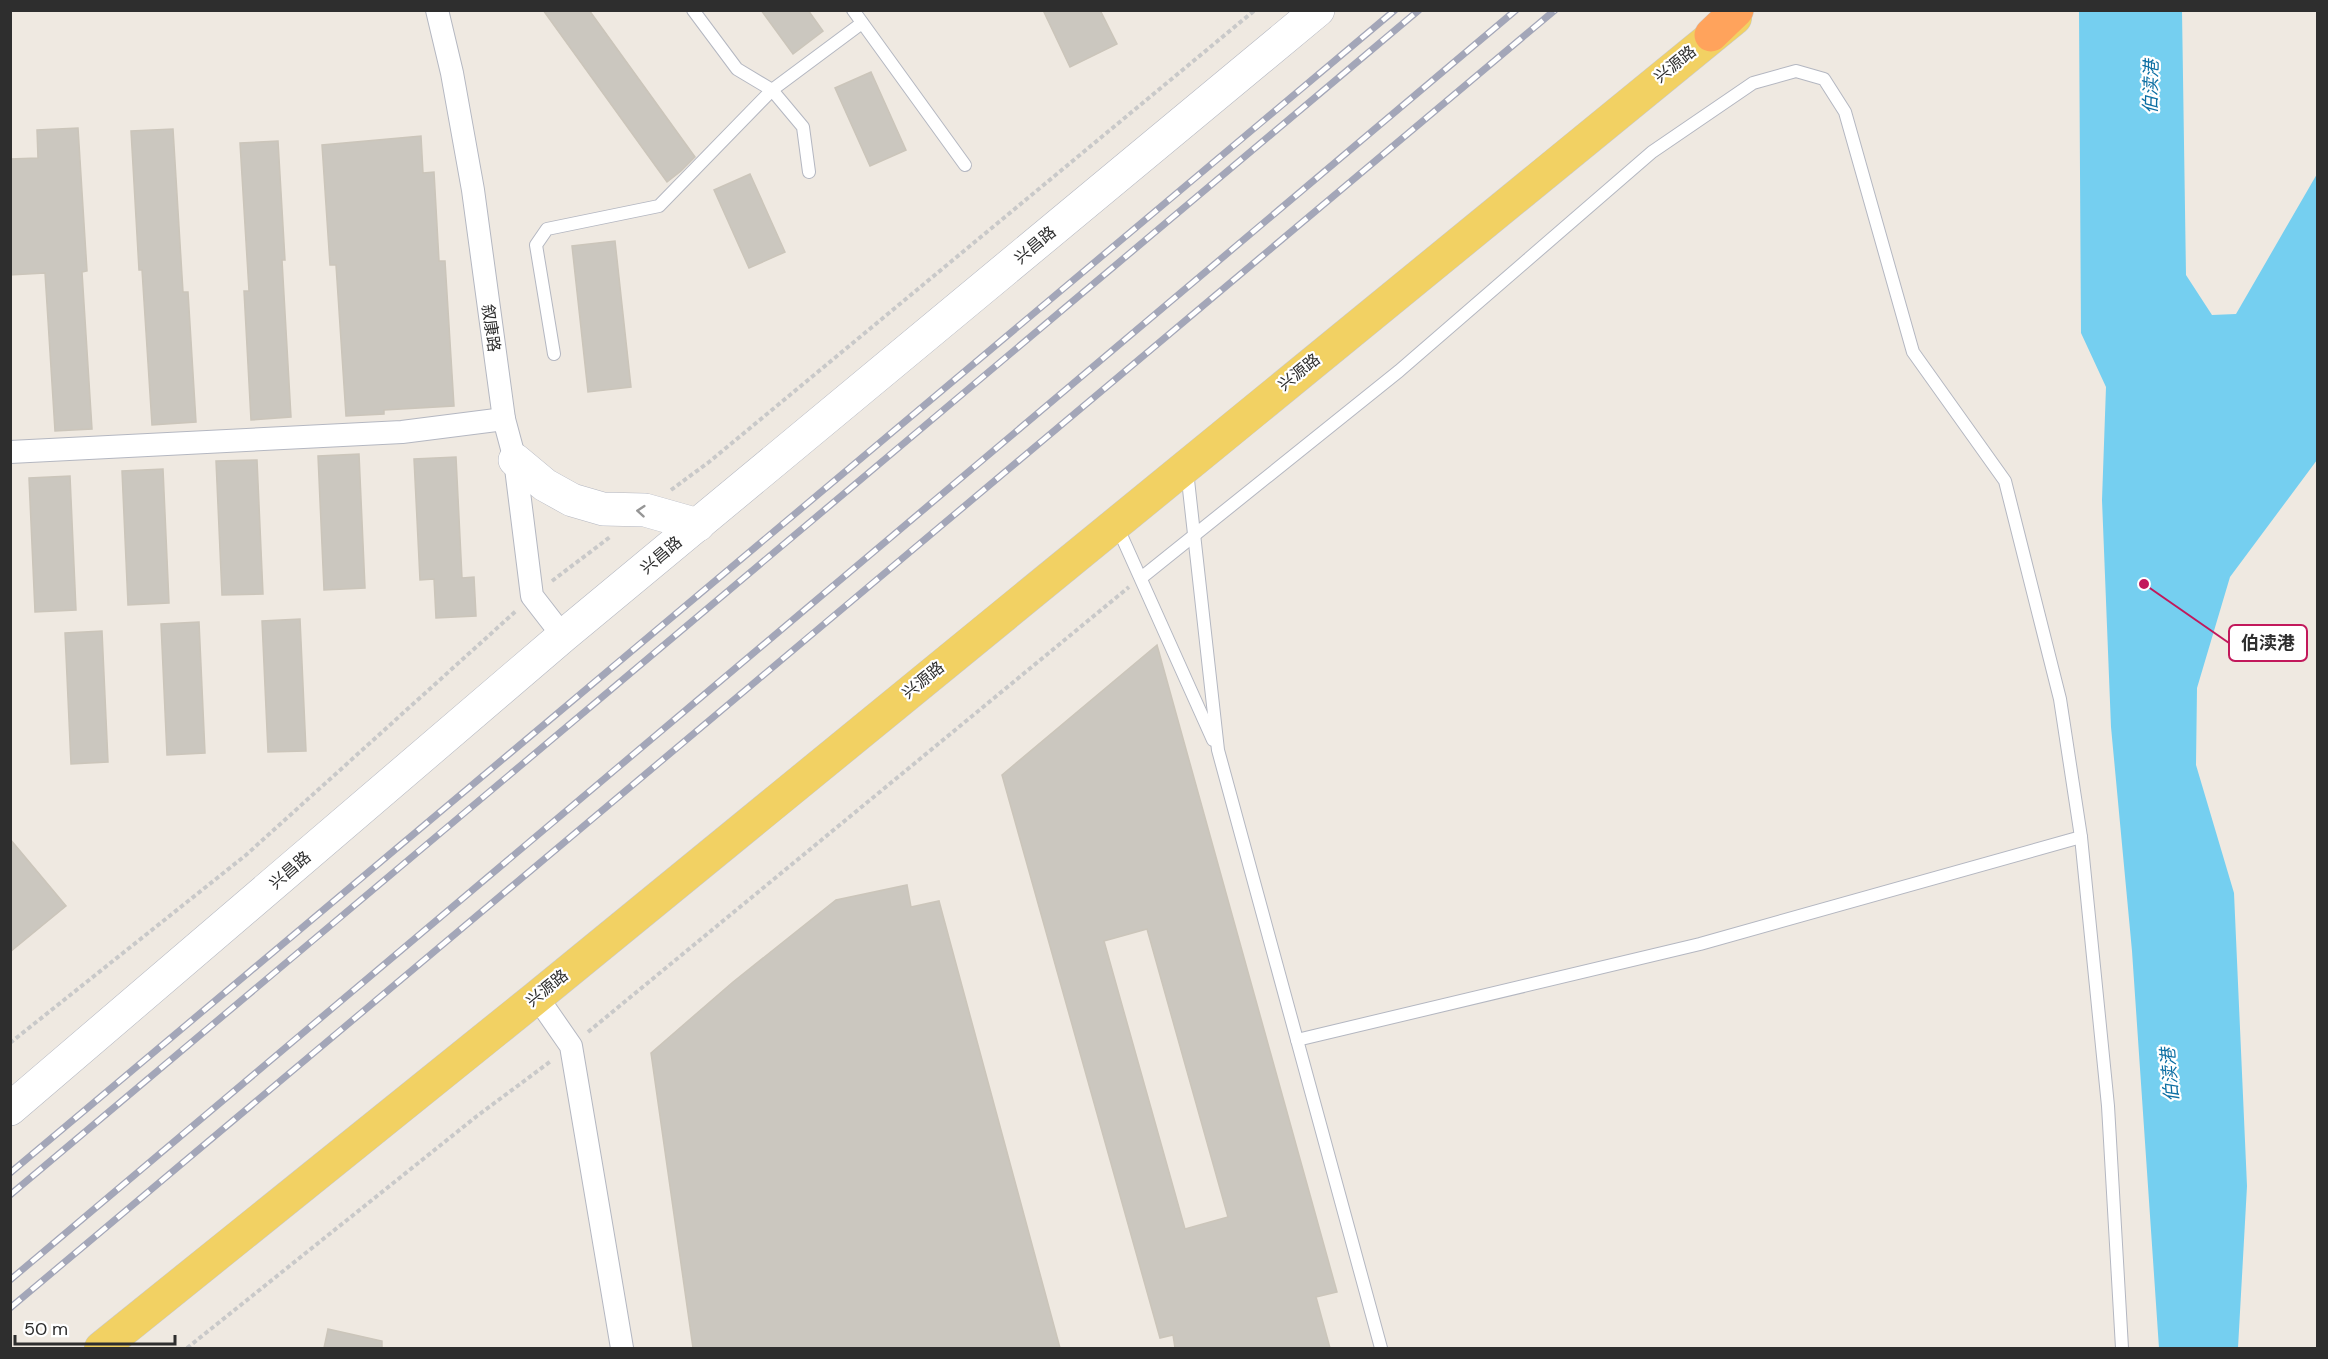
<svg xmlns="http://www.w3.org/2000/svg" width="2328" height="1359" font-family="'DM Sans','Noto Sans SC',sans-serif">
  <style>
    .water { fill: #75cff0 }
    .building { fill: #cbc7bf; stroke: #cbc5ba; stroke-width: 1.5; fill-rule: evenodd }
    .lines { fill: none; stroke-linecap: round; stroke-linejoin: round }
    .lane-casing { stroke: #b4b7c1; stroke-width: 14 }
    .street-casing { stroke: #b4b7c1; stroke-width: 24 }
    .secondary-casing { stroke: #b4b7c1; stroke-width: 34 }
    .primary-casing { stroke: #c9c9c9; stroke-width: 34 }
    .highway-casing { stroke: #c9c9c9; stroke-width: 34 }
    .path { stroke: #c9c9c9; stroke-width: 4; stroke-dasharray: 4.5 3; stroke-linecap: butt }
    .lane { stroke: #fff; stroke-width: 12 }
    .street { stroke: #fff; stroke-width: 22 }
    .secondary { stroke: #fff; stroke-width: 33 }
    .primary { stroke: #f2d163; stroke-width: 33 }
    .highway { stroke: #ffa35c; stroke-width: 33 }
    .rail-casing { stroke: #a3a6b8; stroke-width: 7 }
    .rail { stroke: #fff; stroke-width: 4.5; stroke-dasharray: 14; stroke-linecap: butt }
    .oneway { stroke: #969696 }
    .labels { text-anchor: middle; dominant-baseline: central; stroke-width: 4.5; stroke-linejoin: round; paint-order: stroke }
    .street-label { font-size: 16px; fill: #2e2e2e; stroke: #fff }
    .water-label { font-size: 18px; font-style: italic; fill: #0d6fa3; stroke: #fff }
    .leader { fill: none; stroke: #c2185b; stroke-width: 2 }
    .callout-dot { fill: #c2185b; stroke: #fff; stroke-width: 2 }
    .callout { fill: #fff; stroke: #c2185b; stroke-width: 2 }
    .callout-label { font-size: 18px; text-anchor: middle; font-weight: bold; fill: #2e2e2e }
  </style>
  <rect width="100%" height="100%" fill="#efe9e1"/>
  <path class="water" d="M 2079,11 L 2182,11 L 2186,275 L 2212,315 L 2236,314 L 2317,174 L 2317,460 L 2230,577 L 2197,688 L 2196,765 L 2234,893 L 2247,1186 L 2238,1348 L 2159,1348 L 2132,951 L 2111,727 L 2102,500 L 2106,387 L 2081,333 Z"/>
  <g class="building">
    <path d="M 543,10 L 589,10 L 695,157 L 681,171 L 667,182 Z"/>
    <path d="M 761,10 L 808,10 L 823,31 L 793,54 Z"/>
    <path d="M 1043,10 L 1100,10 L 1117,44 L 1070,67 Z"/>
    <path d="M 871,72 L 906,150 L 870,166 L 835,88 Z"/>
    <path d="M 78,128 L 87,271 L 82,272 L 92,429 L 55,431 L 45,273 L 10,275 L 10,159 L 38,158 L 37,130 Z"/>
    <path d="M 173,129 L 183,292 L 188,292 L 196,422 L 152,425 L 142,270 L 139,270 L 131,131 Z"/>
    <path d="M 421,136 L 423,173 L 434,172 L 439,261 L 445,261 L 454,406 L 384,410 L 384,414 L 346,416 L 336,265 L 330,265 L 322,145 Z"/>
    <path d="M 278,141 L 285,260 L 282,260 L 291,417 L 251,420 L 244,291 L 249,291 L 240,143 Z"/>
    <path d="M 750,174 L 785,252 L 749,268 L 714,190 Z"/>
    <path d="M 615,241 L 631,387 L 588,392 L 572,246 Z"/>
    <path d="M 359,454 L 365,588 L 324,590 L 318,456 Z"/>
    <path d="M 456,457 L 462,578 L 474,577 L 476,616 L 436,618 L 434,579 L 420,580 L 414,459 Z"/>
    <path d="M 257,460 L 263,594 L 222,595 L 216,461 Z"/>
    <path d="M 163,469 L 169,603 L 128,605 L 122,471 Z"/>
    <path d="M 70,476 L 76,610 L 35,612 L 29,478 Z"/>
    <path d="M 300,619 L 306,751 L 268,752 L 262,621 Z"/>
    <path d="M 199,622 L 205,753 L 167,755 L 161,624 Z"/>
    <path d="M 102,631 L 108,762 L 71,764 L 65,633 Z"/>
    <path d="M 1157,645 L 1337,1292 L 1316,1297 L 1330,1348 L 1175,1348 L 1173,1335 L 1160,1338 L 1002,775 ZM 1147,929 L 1228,1217 L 1185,1229 L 1104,941 Z"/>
    <path d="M 10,839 L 66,906 L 10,952 Z"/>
    <path d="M 907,885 L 911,907 L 939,901 L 1060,1348 L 693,1348 L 651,1053 L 733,982 L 836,900 Z"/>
    <path d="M 328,1329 L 382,1341 L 382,1348 L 324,1348 Z"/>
  </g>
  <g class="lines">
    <defs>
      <g id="lane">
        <path d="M 693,10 L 737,69 L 772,90 L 803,127 L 809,172"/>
        <path d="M 853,10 L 965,165"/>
        <path d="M 554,354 L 536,245 L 547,229 L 659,206 L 772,90 L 862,23"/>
        <path d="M 1187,471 L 1218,750 L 1381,1348"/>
        <path d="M 1117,526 L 1213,740"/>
        <path d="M 1141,578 L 1399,371 L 1652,152 L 1753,83 L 1796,71 L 1824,79 L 1845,112 L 1913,352 L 2005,481 L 2060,699 L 2081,837 L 2108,1106 L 2122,1348"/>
        <path d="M 1297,1040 L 1700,944 L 2081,837"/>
      </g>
      <g id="street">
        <path d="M 437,10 L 452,73 L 473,190 L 504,419 L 515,460 L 532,596 L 563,636"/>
        <path d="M 10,452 L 402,432 L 504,419"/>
        <path d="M 537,997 L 571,1046 L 622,1348"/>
      </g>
      <g id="secondary">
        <path d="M 515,460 L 545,485 L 572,500 L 603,509 L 645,510 L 698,525"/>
        <path d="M 10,1109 L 563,636 L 1318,10"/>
      </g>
      <path id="primary" d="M 101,1348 L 537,997 L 1735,18"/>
      <path id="highway" d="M 1711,35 L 1737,10"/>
    </defs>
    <use href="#lane" class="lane-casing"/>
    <use href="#street" class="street-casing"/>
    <use href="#secondary" class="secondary-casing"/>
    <use href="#primary" class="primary-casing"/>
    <use href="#highway" class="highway-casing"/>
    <g class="path">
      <path d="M 671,490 L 709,462 L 1255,10"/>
      <path d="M 552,581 L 610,537"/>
      <path d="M 588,1032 L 1129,587"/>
      <path d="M 10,1043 L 246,855 L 516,611"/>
      <path d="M 187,1348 L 477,1116 L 551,1061"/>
    </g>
    <use href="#lane" class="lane"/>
    <use href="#street" class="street"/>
    <use href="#secondary" class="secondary"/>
    <use href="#primary" class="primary"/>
    <use href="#highway" class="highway"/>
    <defs>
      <g id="rail">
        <path d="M 10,1173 L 1395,10"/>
        <path d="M 10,1195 L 1419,10"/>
        <path d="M 10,1280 L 1516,10"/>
        <path d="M 10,1308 L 1555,10"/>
      </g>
    </defs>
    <use href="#rail" class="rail-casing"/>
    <use href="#rail" class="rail"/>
  </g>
  <defs><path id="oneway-chevron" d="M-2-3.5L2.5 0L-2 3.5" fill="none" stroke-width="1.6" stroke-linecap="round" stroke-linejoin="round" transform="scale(1.5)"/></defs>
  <use class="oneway" href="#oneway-chevron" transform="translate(641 511) rotate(-175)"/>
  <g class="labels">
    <g class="street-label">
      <text transform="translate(1675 64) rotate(-39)">兴源路</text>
      <text transform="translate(1035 245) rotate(-40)">兴昌路</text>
      <text transform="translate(491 328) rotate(82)">叙康路</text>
      <text transform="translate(1299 372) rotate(-39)">兴源路</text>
      <text transform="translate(661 555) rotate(-40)">兴昌路</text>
      <text transform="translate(923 680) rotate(-39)">兴源路</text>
      <text transform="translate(290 870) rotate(-41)">兴昌路</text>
      <text transform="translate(547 988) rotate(-39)">兴源路</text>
    </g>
    <g class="water-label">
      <text transform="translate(2151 87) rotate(-89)">伯渎港</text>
      <text transform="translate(2170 1075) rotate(-95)">伯渎港</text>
    </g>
  </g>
  <path class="leader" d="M2144 584L2229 643"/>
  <circle class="callout-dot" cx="2144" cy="584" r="6"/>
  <rect class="callout" x="2229" y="625" width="78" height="36" rx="6"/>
  <g class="callout-label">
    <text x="2268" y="649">伯渎港</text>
  </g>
  <rect width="2328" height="1359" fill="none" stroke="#2e2e2e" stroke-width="24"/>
  <path d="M15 1335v9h160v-9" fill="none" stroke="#2e2e2e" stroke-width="3"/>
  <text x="24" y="1335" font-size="18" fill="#2e2e2e" stroke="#ffffff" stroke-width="4.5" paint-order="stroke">50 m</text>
</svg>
